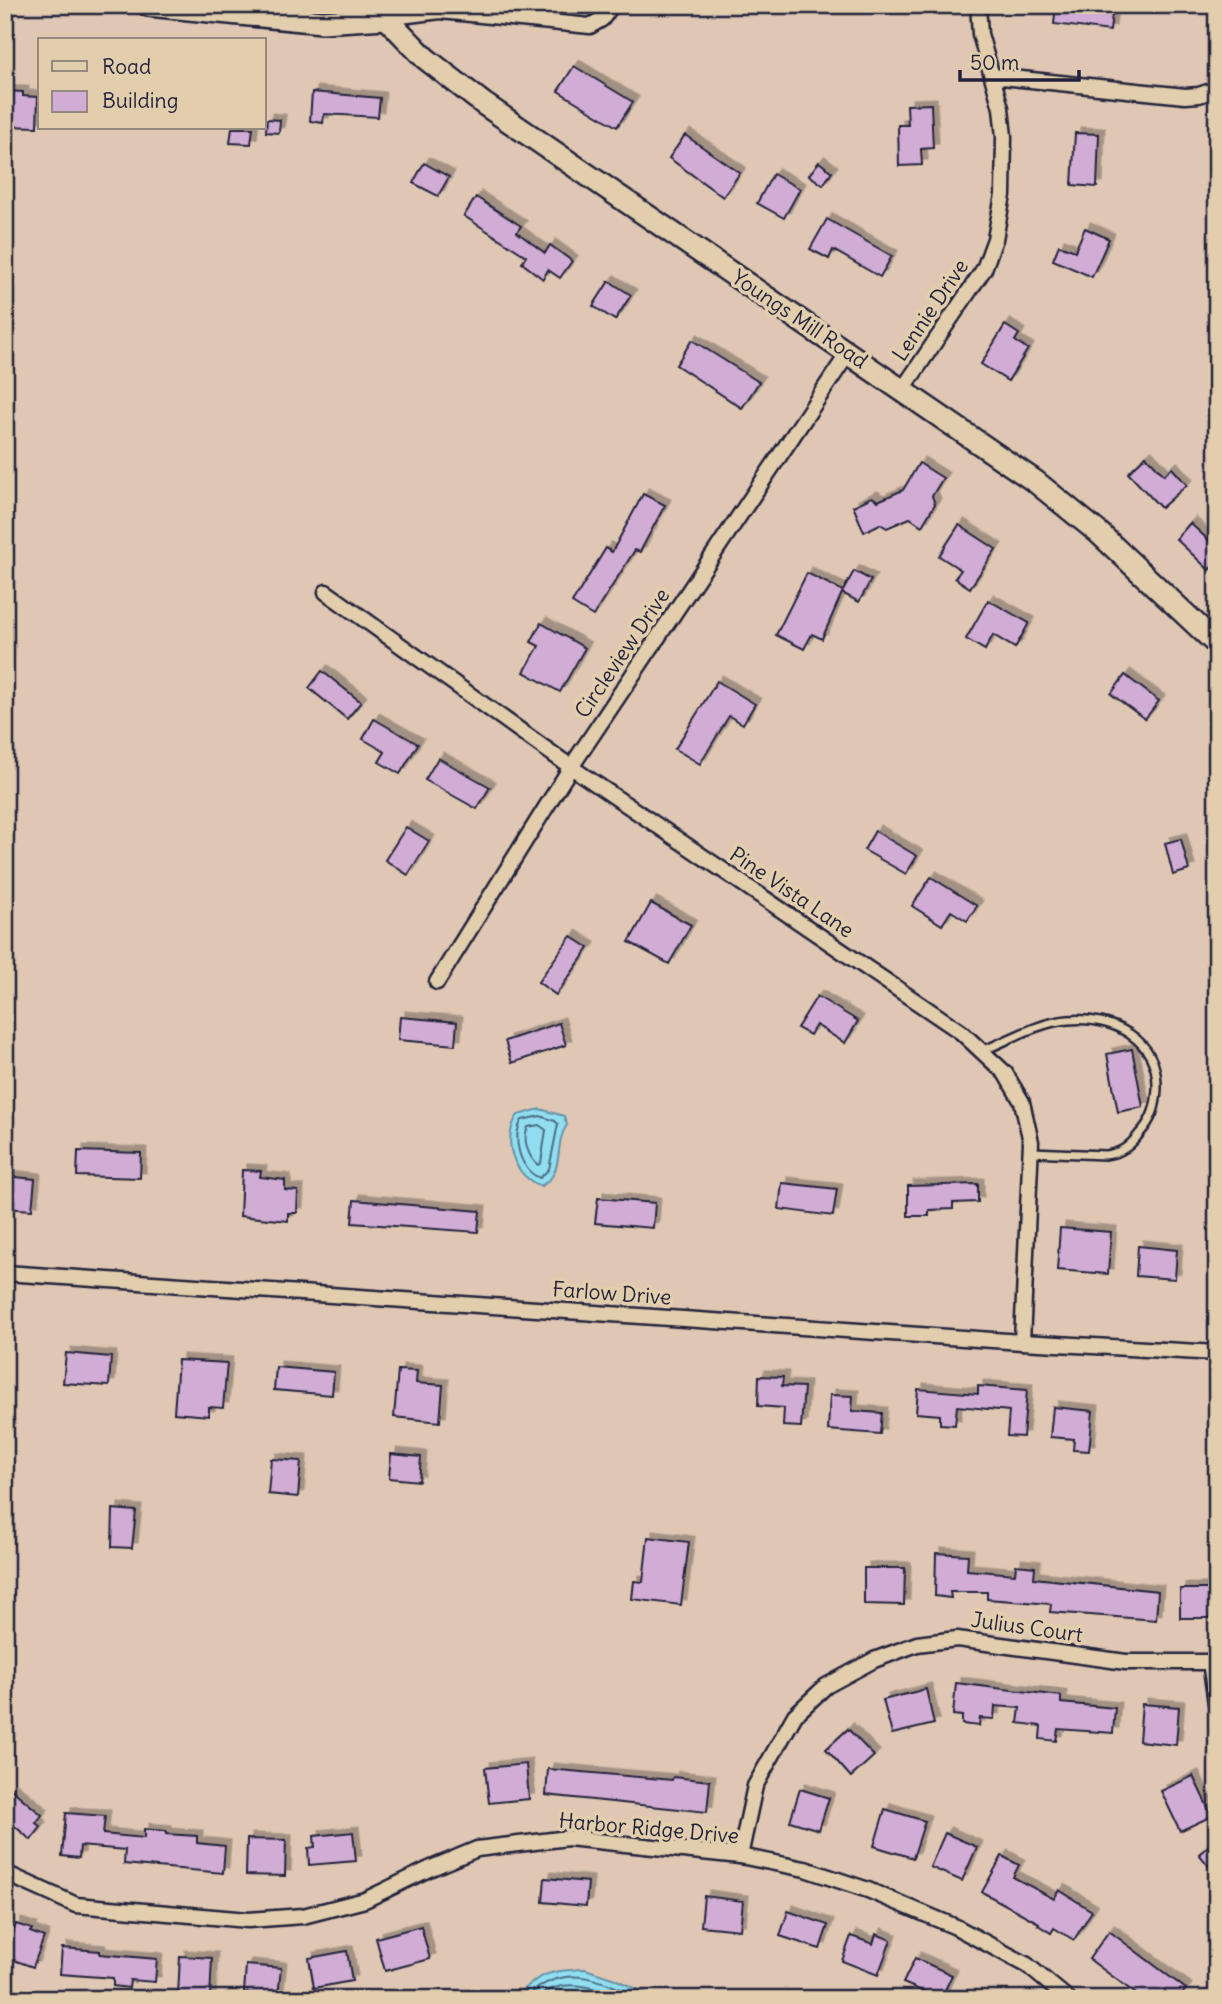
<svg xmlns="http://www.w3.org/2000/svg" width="1222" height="2004" font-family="Delius,sans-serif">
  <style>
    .water { fill: #91def1; stroke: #6593a8; stroke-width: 2 }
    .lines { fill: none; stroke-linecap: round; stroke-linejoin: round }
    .shore { stroke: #4e6d84; stroke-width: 2 }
    .building { fill: #d1acd4; stroke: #22223b; stroke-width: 2; filter: url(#shadow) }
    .lane-casing { stroke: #22223b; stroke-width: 12 }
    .street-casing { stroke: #22223b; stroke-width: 19 }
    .secondary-casing { stroke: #22223b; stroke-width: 26 }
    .lane { stroke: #e2ceac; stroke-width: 7 }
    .street { stroke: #e2ceac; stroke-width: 14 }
    .secondary { stroke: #e2ceac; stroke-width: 21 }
    .labels { text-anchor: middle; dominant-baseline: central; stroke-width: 7; stroke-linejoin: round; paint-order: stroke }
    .street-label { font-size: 21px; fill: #22223b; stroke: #e2ceac }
  </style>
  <defs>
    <filter id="shadow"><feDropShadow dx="5.5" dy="-5.5" stdDeviation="0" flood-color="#0004"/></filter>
  </defs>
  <rect width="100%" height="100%" fill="#dfc7b4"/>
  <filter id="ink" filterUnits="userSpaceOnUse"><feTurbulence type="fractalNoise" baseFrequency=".0143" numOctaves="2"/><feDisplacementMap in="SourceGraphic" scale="14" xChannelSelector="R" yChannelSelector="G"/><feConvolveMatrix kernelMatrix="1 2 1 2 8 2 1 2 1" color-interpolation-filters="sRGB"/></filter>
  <g filter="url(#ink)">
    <g class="water">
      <path d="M 540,1109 L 564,1116 L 567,1125 C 553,1144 566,1173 541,1186 C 513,1176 501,1139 518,1115 Z"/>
      <path d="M 585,1969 L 615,1979 L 657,1999 L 515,1999 C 537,1973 552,1970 585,1969 Z"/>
    </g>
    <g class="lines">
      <g class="shore">
        <path d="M 540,1116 L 555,1121 L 558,1124 L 549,1169 L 540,1178 C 520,1171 511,1137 522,1120 Z"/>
        <path d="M 539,1125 L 546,1130 L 541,1163 L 538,1165 C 528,1157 522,1139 528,1127 Z"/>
        <path d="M 524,1999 C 563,1961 598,1978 641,1999"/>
        <path d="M 537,1999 C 560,1976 594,1986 621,1999"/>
      </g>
    </g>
    <g class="building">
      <path d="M 1056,5 L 1113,5 L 1110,31 L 1054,24 Z"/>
      <path d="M 574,66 L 633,102 L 617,127 L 558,91 Z"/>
      <path d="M 5,91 L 23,92 L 23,96 L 38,97 L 37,127 L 5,126 Z"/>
      <path d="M 312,92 L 380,98 L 378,117 L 324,114 L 323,123 L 310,121 Z"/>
      <path d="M 931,104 L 933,148 L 921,149 L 922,165 L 899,166 L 898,125 L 908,125 L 907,105 Z"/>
      <path d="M 267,119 L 280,120 L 279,133 L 266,132 Z"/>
      <path d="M 232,128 L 253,128 L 251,144 L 230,143 Z"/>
      <path d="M 1075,133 L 1099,134 L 1097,187 L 1072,185 Z"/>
      <path d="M 685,135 L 740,173 L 723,197 L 669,158 Z"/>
      <path d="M 819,162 L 832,172 L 823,185 L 809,175 Z"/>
      <path d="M 424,163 L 449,177 L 438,196 L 413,183 Z"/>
      <path d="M 773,174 L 800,189 L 784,218 L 757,203 Z"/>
      <path d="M 476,197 L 521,226 L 517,232 L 545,253 L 550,245 L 572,261 L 560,278 L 548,270 L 543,279 L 522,263 L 526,256 L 464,216 Z"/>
      <path d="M 827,219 L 892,256 L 880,277 L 833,250 L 829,259 L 810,249 Z"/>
      <path d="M 1085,228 L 1109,239 L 1092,277 L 1053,260 L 1059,245 L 1075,251 Z"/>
      <path d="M 609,281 L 631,295 L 615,320 L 593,306 Z"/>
      <path d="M 1005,325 L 1019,334 L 1015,341 L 1028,349 L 1008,381 L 981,364 Z"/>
      <path d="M 692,340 L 759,382 L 742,408 L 676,365 Z"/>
      <path d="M 1146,456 L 1164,475 L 1172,468 L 1187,485 L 1161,508 L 1128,473 Z"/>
      <path d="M 919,463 L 943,478 L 932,496 L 935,504 L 922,526 L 910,518 L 887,528 L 880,524 L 864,532 L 853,506 L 872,497 L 878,501 L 903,490 Z"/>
      <path d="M 643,494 L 665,505 L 640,552 L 635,550 L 593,616 L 572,603 L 606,548 L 612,552 Z"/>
      <path d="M 1190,523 L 1217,548 L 1217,561 L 1209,570 L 1176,539 Z"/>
      <path d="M 959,525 L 996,549 L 970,588 L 955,578 L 961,570 L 939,556 Z"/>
      <path d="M 854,571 L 871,580 L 859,602 L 842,593 L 822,639 L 812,634 L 804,649 L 776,635 L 807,573 L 843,591 Z"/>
      <path d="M 988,600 L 1029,623 L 1015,648 L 993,635 L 985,650 L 966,639 Z"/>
      <path d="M 541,623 L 585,648 L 560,692 L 524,672 L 539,646 L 531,642 Z"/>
      <path d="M 322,671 L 361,702 L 347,719 L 309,688 Z"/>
      <path d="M 1125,675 L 1159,701 L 1145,719 L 1111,694 Z"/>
      <path d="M 717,681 L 755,704 L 743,724 L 729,716 L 700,764 L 675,749 Z"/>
      <path d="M 374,719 L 418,744 L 400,774 L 379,762 L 385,752 L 363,739 Z"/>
      <path d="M 438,758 L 490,787 L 477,809 L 425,780 Z"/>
      <path d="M 406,827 L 429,841 L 408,875 L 385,860 Z"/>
      <path d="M 875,831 L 917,856 L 906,874 L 864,850 Z"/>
      <path d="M 1181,839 L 1189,870 L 1173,875 L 1165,843 Z"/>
      <path d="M 931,877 L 977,906 L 967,921 L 951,911 L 942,925 L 912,906 Z"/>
      <path d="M 651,903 L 691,925 L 669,964 L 629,942 Z"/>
      <path d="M 571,936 L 589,948 L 556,995 L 538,982 Z"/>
      <path d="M 817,996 L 858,1021 L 845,1043 L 816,1025 L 810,1035 L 797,1028 Z"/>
      <path d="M 400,1017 L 457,1022 L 455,1045 L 398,1040 Z"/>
      <path d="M 559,1023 L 566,1045 L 512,1063 L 505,1041 Z"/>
      <path d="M 1132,1049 L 1143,1107 L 1118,1112 L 1107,1054 Z"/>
      <path d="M 78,1151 L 141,1153 L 140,1178 L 77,1176 Z"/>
      <path d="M 242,1170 L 261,1171 L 260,1177 L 285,1180 L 285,1190 L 298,1191 L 297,1213 L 288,1213 L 288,1221 L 240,1216 Z"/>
      <path d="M 5,1176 L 35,1179 L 32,1210 L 5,1208 Z"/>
      <path d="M 782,1183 L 837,1189 L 833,1216 L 779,1209 Z"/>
      <path d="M 978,1184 L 978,1202 L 953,1203 L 953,1209 L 929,1210 L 929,1216 L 908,1216 L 908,1186 Z"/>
      <path d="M 598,1198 L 655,1203 L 653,1228 L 595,1223 Z"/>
      <path d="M 354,1200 L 480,1211 L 478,1232 L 352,1223 Z"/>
      <path d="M 1060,1228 L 1111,1232 L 1108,1274 L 1057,1270 Z"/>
      <path d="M 1138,1246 L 1177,1250 L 1175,1279 L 1136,1276 Z"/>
      <path d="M 66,1353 L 111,1357 L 109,1386 L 63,1383 Z"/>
      <path d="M 178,1360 L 227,1363 L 223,1408 L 209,1407 L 209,1416 L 174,1413 Z"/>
      <path d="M 276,1367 L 334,1372 L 332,1395 L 274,1390 Z"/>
      <path d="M 398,1370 L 417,1371 L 416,1383 L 443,1385 L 440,1422 L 394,1417 Z"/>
      <path d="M 759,1376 L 783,1377 L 782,1386 L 804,1387 L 801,1427 L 783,1426 L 784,1408 L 758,1406 Z"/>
      <path d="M 978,1386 L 1027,1390 L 1023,1437 L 1007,1436 L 1009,1411 L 957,1406 L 955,1425 L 940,1424 L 940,1415 L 916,1413 L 918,1389 L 978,1394 Z"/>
      <path d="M 830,1395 L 853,1396 L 852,1411 L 882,1413 L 880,1434 L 828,1430 Z"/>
      <path d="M 1053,1407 L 1093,1411 L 1089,1451 L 1073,1450 L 1074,1439 L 1050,1437 Z"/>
      <path d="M 391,1454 L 421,1457 L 419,1481 L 389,1478 Z"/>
      <path d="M 271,1459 L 301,1461 L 298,1497 L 268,1494 Z"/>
      <path d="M 113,1509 L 136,1511 L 132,1548 L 112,1547 Z"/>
      <path d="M 648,1537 L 689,1542 L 681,1605 L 632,1599 L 634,1581 L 643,1582 Z"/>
      <path d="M 936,1553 L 968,1555 L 967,1570 L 1015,1574 L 1016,1565 L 1035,1567 L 1034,1578 L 1158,1591 L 1156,1620 L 1050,1612 L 1051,1604 L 987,1599 L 987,1592 L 950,1592 L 951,1598 L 935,1596 Z"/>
      <path d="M 864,1568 L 905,1568 L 904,1605 L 864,1604 Z"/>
      <rect x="1180" y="1589" width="34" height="29"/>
      <path d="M 956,1683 L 1061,1696 L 1061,1703 L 1115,1708 L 1113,1733 L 1058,1729 L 1056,1741 L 1040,1739 L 1041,1726 L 1018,1723 L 1020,1708 L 995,1706 L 994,1719 L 980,1718 L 979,1726 L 962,1724 L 962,1716 L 953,1715 Z"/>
      <path d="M 926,1689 L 934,1724 L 892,1734 L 883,1700 Z"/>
      <path d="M 1142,1704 L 1179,1707 L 1176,1745 L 1139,1741 Z"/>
      <path d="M 848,1729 L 874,1756 L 851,1777 L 826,1749 Z"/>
      <path d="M 526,1764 L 529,1799 L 489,1803 L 485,1768 Z"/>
      <path d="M 548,1769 L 672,1780 L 673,1777 L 710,1781 L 707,1812 L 546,1795 Z"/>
      <path d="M 1193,1776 L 1212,1816 L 1180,1831 L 1161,1791 Z"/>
      <path d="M 11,1789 L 42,1815 L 36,1823 L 41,1827 L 31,1840 L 5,1818 L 5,1795 Z"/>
      <path d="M 800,1789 L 829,1798 L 819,1830 L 790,1821 Z"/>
      <path d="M 885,1809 L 925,1821 L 913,1858 L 874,1846 Z"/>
      <path d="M 66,1813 L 105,1816 L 103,1834 L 144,1838 L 144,1829 L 166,1831 L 166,1834 L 197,1836 L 197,1843 L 225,1846 L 223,1873 L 124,1864 L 125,1850 L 80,1846 L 79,1858 L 62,1856 Z"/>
      <path d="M 353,1832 L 356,1861 L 309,1865 L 308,1848 L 315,1847 L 314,1836 Z"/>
      <path d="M 945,1833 L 977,1847 L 962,1881 L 930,1867 Z"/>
      <path d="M 247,1839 L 286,1840 L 285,1876 L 246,1875 Z"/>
      <path d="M 1217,1839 L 1217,1876 L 1199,1854 Z"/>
      <path d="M 1002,1856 L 1019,1865 L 1013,1877 L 1054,1899 L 1059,1890 L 1092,1911 L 1074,1940 L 1054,1928 L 1051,1933 L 1038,1925 L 1039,1923 L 982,1892 Z"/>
      <path d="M 545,1878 L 588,1882 L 586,1906 L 543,1902 Z"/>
      <path d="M 704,1896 L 743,1901 L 740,1930 L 701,1926 Z"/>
      <path d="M 788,1911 L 828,1925 L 820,1949 L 780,1936 Z"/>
      <path d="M 16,1924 L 32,1929 L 30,1932 L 44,1937 L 33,1967 L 5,1957 Z"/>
      <path d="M 421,1926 L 430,1959 L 385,1971 L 376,1938 Z"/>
      <path d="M 1109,1931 L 1186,1989 L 1178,1999 L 1143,1999 L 1089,1959 Z"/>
      <path d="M 876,1934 L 891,1940 L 878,1975 L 842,1961 L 851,1936 L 873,1944 Z"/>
      <path d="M 62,1948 L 100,1951 L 100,1954 L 157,1959 L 155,1982 L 130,1980 L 129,1988 L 113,1986 L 113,1978 L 60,1974 Z"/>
      <path d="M 347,1951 L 352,1981 L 314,1988 L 309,1958 Z"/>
      <path d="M 180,1956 L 212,1958 L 210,1998 L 178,1995 Z"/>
      <path d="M 915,1958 L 952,1975 L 941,1999 L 903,1983 Z"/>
      <path d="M 246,1965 L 281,1968 L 278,1996 L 244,1993 Z"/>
    </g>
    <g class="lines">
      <defs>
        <path id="lane" d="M 982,1051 C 1009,1040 1039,1022 1068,1020 C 1113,1016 1159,1039 1157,1089 C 1156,1107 1152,1120 1140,1133 C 1130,1146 1122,1153 1105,1155 L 1031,1152"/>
        <g id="street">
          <path d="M 385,18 L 440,11 L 590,26 L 602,19 L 612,5"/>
          <path d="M 992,76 L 1185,96 L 1199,95 L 1217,89"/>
          <path d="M 903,389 L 984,269 L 995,239 L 1003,195 L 1004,137 L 1001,108 L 980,34 L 978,5"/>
          <path d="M 326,592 L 571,767 L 961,1032 L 1005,1073 L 1022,1102 L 1031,1142 L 1022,1342"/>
          <path d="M 437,982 L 571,767 L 849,352"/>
          <path d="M 5,1273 L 1022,1342 L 1217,1353"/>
          <path d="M 1210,1662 L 1217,1710"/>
          <path d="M 740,1856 L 755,1786 L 795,1715 L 826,1686 L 874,1660 L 917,1644 L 957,1639 L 1126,1662 L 1217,1662"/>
          <path d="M 5,1873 L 76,1905 L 248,1920 L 303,1916 L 365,1900 L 429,1869 L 477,1849 L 568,1838 L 740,1856 L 805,1869 L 868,1890 L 956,1927 L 1027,1965 L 1068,1999"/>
        </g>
        <g id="secondary">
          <path d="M 148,5 L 322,22 L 385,18"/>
          <path d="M 374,5 L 425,58 L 484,104 L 1036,482 L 1099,533 L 1217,644"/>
        </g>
      </defs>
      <use href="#lane" class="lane-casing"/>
      <use href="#street" class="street-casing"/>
      <use href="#secondary" class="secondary-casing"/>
      <use href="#lane" class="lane"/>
      <use href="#street" class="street"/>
      <use href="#secondary" class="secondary"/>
    </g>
  </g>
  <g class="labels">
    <g class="street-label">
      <text transform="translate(930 310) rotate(-56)">Lennie Drive</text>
      <text transform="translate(800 319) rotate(34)">Youngs Mill Road</text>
      <text transform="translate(622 653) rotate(-56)">Circleview Drive</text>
      <text transform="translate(792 892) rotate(34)">Pine Vista Lane</text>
      <text transform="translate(612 1293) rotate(4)">Farlow Drive</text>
      <text transform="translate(1027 1627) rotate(8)">Julius Court</text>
      <text transform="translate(649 1828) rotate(5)">Harbor Ridge Drive</text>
    </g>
  </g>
  <rect width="1222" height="2004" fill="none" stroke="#e2ceac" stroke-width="28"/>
  <rect x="14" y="14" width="1194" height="1976" fill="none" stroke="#22223b" stroke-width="2.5" filter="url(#ink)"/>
  <rect x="38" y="38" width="228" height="91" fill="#e2ceac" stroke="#95897f" stroke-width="2"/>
  <rect x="52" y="61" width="35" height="10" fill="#e2ceac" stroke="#95897f" stroke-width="2"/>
  <text x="102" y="74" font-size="21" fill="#22223b">Road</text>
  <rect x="52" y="91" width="35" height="21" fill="#d1acd4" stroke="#95897f" stroke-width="2"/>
  <text x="102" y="108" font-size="21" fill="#22223b">Building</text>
  <path d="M960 70v10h119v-10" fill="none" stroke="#22223b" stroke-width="3.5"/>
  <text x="970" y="70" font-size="21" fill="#22223b" stroke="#e2ceac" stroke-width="5" paint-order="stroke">50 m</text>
</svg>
